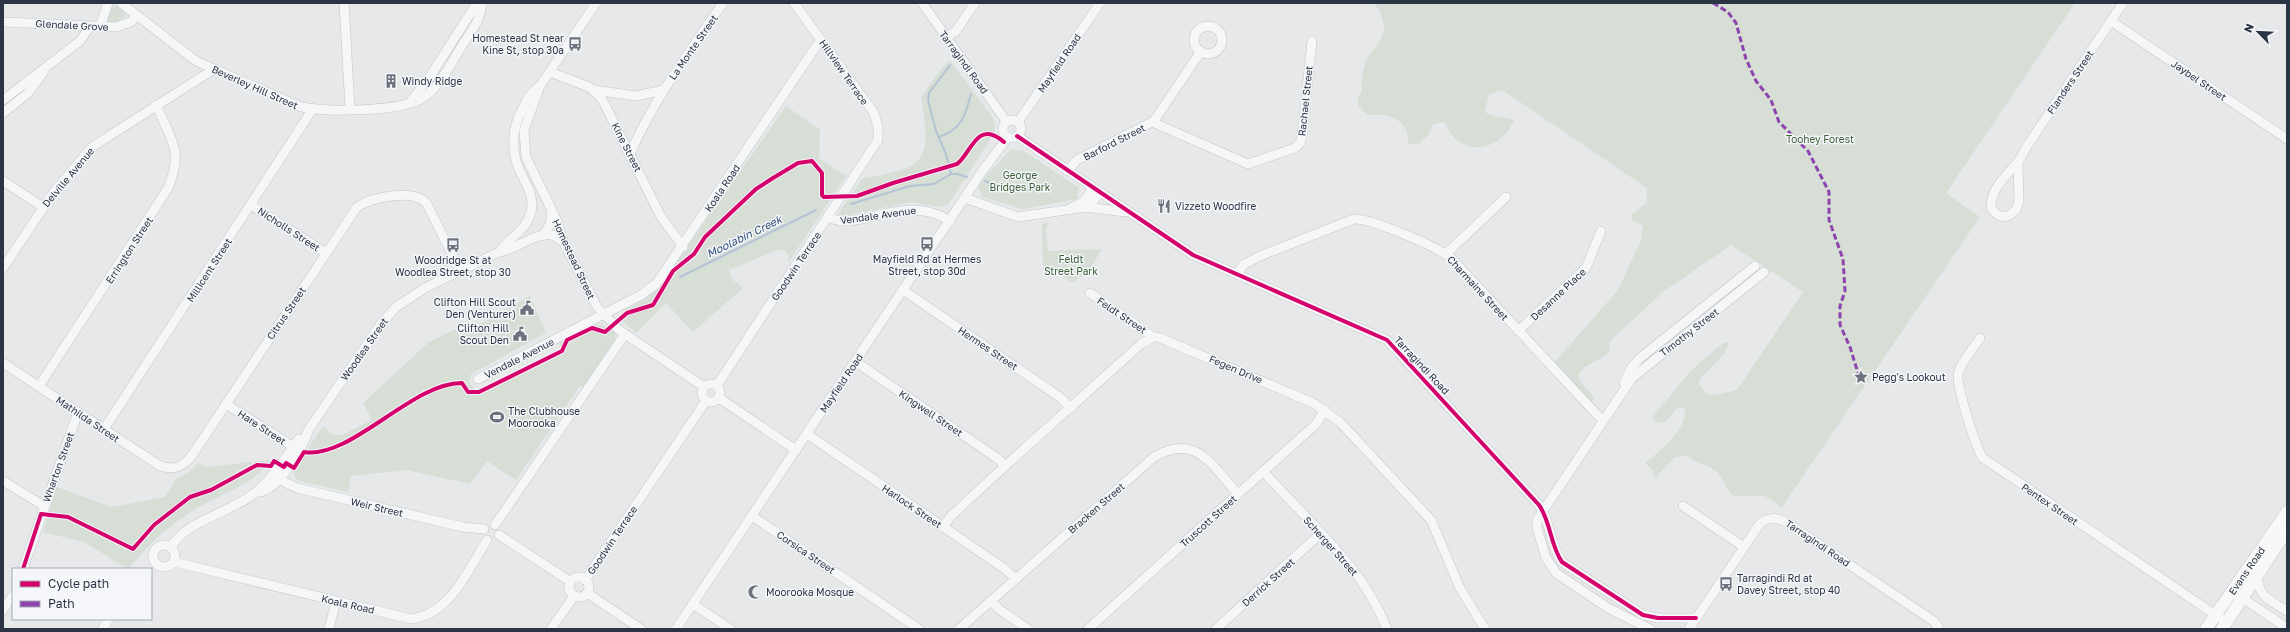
<svg xmlns="http://www.w3.org/2000/svg" width="2290" height="632" font-family="'Golos Text',sans-serif">
  <style>
    .green { fill: #d6ded6 }
    .lines { fill: none; stroke-linecap: round; stroke-linejoin: round }
    .stream { stroke: #b4c4d5; stroke-width: 2 }
    .minor-casing { stroke: #c4c6c8; stroke-width: 10 }
    .major-casing { stroke: #c2c5c8; stroke-width: 13 }
    .minor { stroke: #f5f6f7; stroke-width: 9 }
    .major { stroke: #f8f8f8; stroke-width: 12 }
    .quiet { stroke: #8e44ad; stroke-width: 3; stroke-dasharray: 6 3; stroke-linecap: butt }
    .cycleway-casing { stroke: #f4f6f9; stroke-width: 6 }
    .cycleway { stroke: #d6006c; stroke-width: 4 }
    .labels { text-anchor: middle; dominant-baseline: central; stroke-width: 3; stroke-linejoin: round; paint-order: stroke }
    .street-label { font-size: 10px; fill: #2b3445; stroke: #f4f6f9 }
    .poi-label { font-size: 10px; fill: #2b3445; stroke: #f4f6f9; text-anchor: start }
    .park-label { font-size: 10px; fill: #3f6138; stroke: #f4f6f9 }
    .water-label { font-size: 11px; font-style: italic; fill: #34527a; stroke: #f4f6f9 }
  </style>
  <rect width="100%" height="100%" fill="#e6e8ea"/>
  <g class="green">
    <path d="M 1373,3 L 2075,3 L 1946,193 L 1980,217 L 1782,507 L 1765,496 L 1734,496 C 1723,487 1723,474 1713,469 C 1704,463 1696,464 1688,456 L 1675,457 L 1655,478 L 1652,469 L 1645,463 C 1662,449 1686,432 1685,408 L 1678,407 L 1664,423 L 1656,422 L 1652,416 C 1666,403 1676,387 1689,373 C 1700,362 1713,351 1725,342 L 1729,343 L 1724,354 L 1700,379 L 1699,384 L 1706,394 L 1716,395 L 1737,390 L 1803,292 L 1731,245 L 1663,292 L 1609,342 L 1610,350 C 1602,362 1584,362 1578,376 L 1582,383 L 1594,397 L 1592,403 L 1555,362 L 1618,290 L 1641,240 L 1643,226 L 1631,219 L 1632,214 L 1647,203 L 1647,188 L 1502,90 L 1489,94 L 1485,112 C 1493,118 1505,117 1514,120 C 1500,153 1458,159 1445,122 L 1433,124 L 1429,134 L 1418,145 L 1409,144 C 1408,140 1408,133 1406,129 C 1397,114 1382,115 1367,115 L 1358,105 L 1358,97 L 1362,92 C 1361,81 1362,71 1366,61 C 1370,51 1380,44 1383,34 C 1386,25 1381,8 1373,3 Z"/>
    <path d="M 117,5 L 125,12 L 126,16 L 117,22 L 106,22 L 111,8 Z"/>
    <path d="M 950,61 L 994,119 L 995,132 L 948,205 L 939,207 L 910,202 L 846,216 L 838,214 L 863,178 C 927,168 932,161 921,97 L 942,68 Z"/>
    <path d="M 786,106 L 820,130 L 819,158 L 846,176 L 788,263 L 789,256 L 785,250 L 777,250 L 729,270 L 732,279 L 743,288 L 693,332 L 666,303 L 636,333 L 622,321 L 624,310 L 644,300 L 662,283 Z"/>
    <path d="M 1011,149 L 1024,151 L 1079,188 L 1077,199 L 1023,209 L 983,197 L 979,189 L 979,184 Z"/>
    <path d="M 1049,223 L 1046,228 L 1048,251 L 1102,249 L 1087,274 L 1080,277 L 1073,283 L 1043,265 L 1042,224 Z"/>
    <path d="M 530,296 L 546,333 L 471,374 L 470,384 L 475,389 L 479,389 L 481,394 L 564,353 L 559,343 C 575,331 598,316 615,332 L 616,341 L 583,387 L 580,386 L 516,480 L 487,461 L 470,484 L 406,470 L 351,476 L 348,492 L 299,481 L 295,477 L 293,471 L 323,426 L 333,435 L 342,435 L 372,420 L 363,403 L 429,342 L 456,329 L 459,336 Z"/>
    <path d="M 269,460 L 271,461 C 253,485 219,494 194,510 C 166,527 149,545 128,569 L 84,542 L 43,532 L 57,487 L 111,507 L 165,497 L 176,479 L 187,474 L 198,463 L 207,467 Z"/>
  </g>
  <g class="lines">
    <g class="stream">
      <path d="M 950,65 L 929,93 L 928,100 L 936,131 L 946,154 L 951,174"/>
      <path d="M 939,137 C 962,129 965,116 971,94"/>
      <path d="M 985,181 C 1003,188 1019,194 1039,188"/>
      <path d="M 851,204 L 910,186 L 934,184 L 951,174 L 957,174 L 967,177"/>
      <path d="M 680,277 L 816,210"/>
    </g>
    <defs>
      <g id="minor">
        <path d="M 121,3 L 196,61 L 296,105 C 319,114 400,111 421,99 C 437,91 454,59 463,44 C 470,33 483,17 481,3"/>
        <path d="M 344,3 L 350,109"/>
        <path d="M 596,3 L 540,86 L 524,130 L 526,157 L 556,219 L 564,243 L 597,307 L 619,330 L 704,387"/>
        <path d="M 922,3 L 1006,121"/>
        <path d="M 2111,21 L 2287,139"/>
        <path d="M 3,22 L 116,27 L 131,22 L 136,16"/>
        <circle cx="1208" cy="40" r="14"/>
        <path d="M 100,27 L 108,3"/>
        <path d="M 947,37 L 956,31 L 975,3"/>
        <path d="M 550,72 L 589,87 L 602,99 L 660,215 L 683,247"/>
        <path d="M 594,90 L 636,96 L 663,90"/>
        <path d="M 3,100 L 80,41 L 90,27"/>
        <path d="M 410,102 L 429,78 L 477,3"/>
        <path d="M 3,113 L 28,93 L 44,71"/>
        <circle cx="1012" cy="129" r="9"/>
        <path d="M 1018,122 L 1100,3"/>
        <path d="M 1152,122 L 1248,164 L 1295,148 L 1300,143 L 1302,136 L 1312,41"/>
        <path d="M 1017,136 L 1193,255 L 1387,340 L 1539,505 C 1551,522 1550,545 1562,562 L 1643,615 L 1658,618 L 1696,618"/>
        <path d="M 630,154 C 654,99 689,52 723,3"/>
        <path d="M 2018,162 L 2019,201 L 2016,210 L 2010,215 C 2002,219 1995,215 1991,207 C 1991,188 2006,176 2017,163 C 2021,158 2024,152 2027,146 L 2123,3"/>
        <path d="M 1067,171 L 1077,160 L 1154,121 L 1201,51"/>
        <path d="M 3,181 L 43,207"/>
        <path d="M 965,198 L 1018,217 L 1086,207 L 1093,202 L 1099,193"/>
        <path d="M 251,205 L 326,253"/>
        <path d="M 1086,207 L 1125,212"/>
        <path d="M 1071,208 L 1084,201 L 1093,188"/>
        <path d="M 829,217 C 857,234 904,191 950,221"/>
        <path d="M 544,235 L 550,224 L 552,212"/>
        <path d="M 499,252 C 510,237 526,231 531,212 C 535,196 525,183 519,169 C 511,150 512,128 522,110 C 527,100 530,92 540,86"/>
        <path d="M 1446,254 L 1506,197"/>
        <path d="M 3,268 L 53,193 L 92,147 L 214,69"/>
        <path d="M 1237,274 L 1243,265 L 1260,256 L 1354,219 C 1370,218 1439,247 1452,259 L 1602,420"/>
        <path d="M 903,290 L 1061,398 L 1071,408"/>
        <path d="M 1090,293 L 1153,337"/>
        <path d="M 1518,331 L 1586,268 L 1601,231"/>
        <path d="M 1980,338 C 1973,349 1960,363 1958,375 C 1957,387 1976,449 1983,458 L 2226,622"/>
        <path d="M 856,362 L 997,458 L 1005,466"/>
        <path d="M 3,363 L 160,466 C 175,471 184,466 193,454 L 357,207 C 372,197 415,188 427,204 L 460,270"/>
        <path d="M 478,379 L 641,295 L 656,284 L 817,45 L 823,41"/>
        <path d="M 1624,383 L 1631,368 L 1640,358 L 1755,266"/>
        <circle cx="711" cy="393" r="9"/>
        <path d="M 717,385 L 878,140 L 878,127 L 874,113 L 794,3"/>
        <path d="M 39,386 L 168,188 C 184,150 171,140 156,105"/>
        <path d="M 719,398 L 796,450"/>
        <path d="M 226,404 L 297,449"/>
        <path d="M 104,429 L 312,110"/>
        <path d="M 807,434 L 1005,569 L 1016,579"/>
        <path d="M 1263,471 C 1306,520 1363,566 1387,629"/>
        <path d="M 272,476 L 297,488 L 463,527 L 484,529"/>
        <path d="M 3,481 L 44,506"/>
        <path d="M 256,492 C 277,494 303,447 309,429 L 380,325 L 396,307 L 425,288 L 499,252 C 515,250 536,232 551,235 C 556,236 560,240 564,243"/>
        <path d="M 1683,506 L 1744,547"/>
        <path d="M 752,516 L 919,629"/>
        <path d="M 495,525 L 625,334"/>
        <path d="M 943,527 L 951,516 L 1005,466 L 1141,344 L 1153,337 L 1158,337 L 1313,403 L 1340,422 L 1431,520 L 1460,588 L 1485,629"/>
        <path d="M 499,535 L 571,582"/>
        <circle cx="164" cy="556" r="11"/>
        <path d="M 171,547 C 189,518 232,513 256,492 C 273,477 286,457 299,439"/>
        <path d="M 174,562 L 411,619 C 451,614 468,570 487,540"/>
        <path d="M 23,569 L 78,412"/>
        <path d="M 2257,576 C 2259,598 2270,600 2287,611"/>
        <circle cx="579" cy="587" r="10"/>
        <path d="M 585,580 L 706,401"/>
        <path d="M 587,593 L 641,629"/>
        <path d="M 2238,595 L 2287,628"/>
        <path d="M 991,601 L 1000,610 L 1028,629"/>
        <path d="M 693,604 L 730,629"/>
        <path d="M 3,610 L 13,595"/>
        <path d="M 102,629 L 109,619"/>
        <path d="M 329,629 L 336,601"/>
        <path d="M 551,629 L 574,596"/>
        <path d="M 676,629 L 981,173 L 1008,137"/>
        <path d="M 959,629 L 1154,457 C 1196,432 1212,466 1238,494"/>
        <path d="M 1088,629 L 1316,424 L 1325,410"/>
        <path d="M 1216,629 L 1320,534"/>
        <path d="M 1650,629 L 1608,608 L 1556,573 L 1546,558 L 1537,528 L 1537,520 L 1632,378 L 1764,272"/>
        <path d="M 1689,629 L 1759,525 C 1766,517 1777,517 1786,522 L 1923,614 L 1935,622 L 1939,629"/>
      </g>
      <g id="major">
        <path id="s1" d="M 2206,629 L 2287,512"/>
        <path d="M 2222,629 L 2287,530"/>
      </g>
    </defs>
    <use href="#minor" class="minor-casing"/>
    <use href="#major" class="major-casing"/>
    <use href="#minor" class="minor"/>
    <use href="#major" class="major"/>
    <path class="quiet" d="M 1713,3 L 1728,12 L 1736,23 L 1746,59 L 1756,81 L 1771,100 L 1779,122 L 1808,151 L 1829,192 L 1829,220 L 1843,259 L 1845,291 L 1840,306 L 1840,325 L 1850,347 L 1858,373"/>
    <defs>
      <g id="cycleway">
        <path d="M 1017,136 L 1193,255 L 1387,340 L 1539,505 C 1551,522 1550,545 1562,562 L 1643,615 L 1658,618 L 1696,618"/>
        <path d="M 23,569 L 41,514 L 68,517 L 133,549 L 154,525 L 190,497 L 211,490 L 257,465 L 271,466 L 274,461 L 284,467 L 286,463 L 294,468 L 304,452 C 350,460 413,382 462,383 L 468,392 L 479,392 L 562,351 L 567,340 L 592,328 L 605,332 L 627,313 L 653,305 L 673,271 L 694,254 L 705,237 L 756,189 L 773,178 L 798,163 L 812,161 L 822,173 L 822,195 L 824,197 L 857,196 L 893,183 L 957,164 C 971,154 977,118 1004,142"/>
      </g>
    </defs>
    <use href="#cycleway" class="cycleway-casing"/>
    <use href="#cycleway" class="cycleway"/>
  </g>
  <defs>
    <symbol id="bus-bare" viewBox="-9 -9 18 18"><path d="M-5-6H5V4H4V6H2V4H-2V6H-4V4H-5ZM-3.5-4V0h7V-4ZM-3.5 1.2v1.5H-2V1.2ZM2 1.2v1.5H3.5V1.2Z" fill="#6c737f" stroke="#f4f6f9" stroke-width="2.5" paint-order="stroke"/></symbol>
    <symbol id="building-bare" viewBox="-9 -9 18 18"><path d="M-4-6H4V6H1V3H-1V6H-4ZM-2.5-4.3h1.7v1.8h-1.7ZM.8-4.3h1.7v1.8H.8ZM-2.5-1h1.7V.8h-1.7ZM.8-1h1.7V.8H.8Z" fill="#6c737f" stroke="#f4f6f9" stroke-width="2.5" paint-order="stroke"/></symbol>
    <symbol id="restaurant-bare" viewBox="-9 -9 18 18"><path d="M-5-6h1v4h1v-4h1v4h1v-4h1v5L-1.5 .5V6h-2V.5L-5-1ZM5-6V6H3V1.5H1.5Q1.5-4 5-6Z" fill="#6c737f" stroke="#f4f6f9" stroke-width="2.5" paint-order="stroke"/></symbol>
    <symbol id="civic-bare" viewBox="-9 -9 18 18"><path d="M-.6-6.5H3V-4.5H.6V-3L4-1V1h2V6H-6V1h2V-1L-.6-3ZM-1.2 2.5V6h2.4V2.5Z" fill="#6c737f" stroke="#f4f6f9" stroke-width="2.5" paint-order="stroke"/></symbol>
    <symbol id="sight-bare" viewBox="-9 -9 18 18"><path d="M0-6L1.8-2.2L6-1.7L2.9 1.2L3.7 5.4L0 3.3L-3.7 5.4L-2.9 1.2L-6-1.7L-1.8-2.2Z" fill="#6c737f" stroke="#f4f6f9" stroke-width="2.5" paint-order="stroke"/></symbol>
    <symbol id="stadium-bare" viewBox="-9 -9 18 18"><path d="M0-5a6.5 5 0 1 0 0 10a6.5 5 0 1 0 0-10ZM-3.5-1.8h7v3.6h-7Z" fill="#6c737f" stroke="#f4f6f9" stroke-width="2.5" paint-order="stroke"/></symbol>
    <symbol id="mosque-bare" viewBox="-9 -9 18 18"><path d="M3.5-4.9A6 6 0 1 0 3.5 4.9A5 5 0 1 1 3.5-4.9Z" fill="#6c737f" stroke="#f4f6f9" stroke-width="2.5" paint-order="stroke"/></symbol>
  </defs>
  <g fill-rule="evenodd">
    <use href="#bus-bare" x="565" y="34" width="20" height="20"/>
    <use href="#building-bare" x="381" y="71" width="20" height="20"/>
    <use href="#restaurant-bare" x="1154" y="196" width="20" height="20"/>
    <use href="#bus-bare" x="917" y="234" width="20" height="20"/>
    <use href="#bus-bare" x="443" y="235" width="20" height="20"/>
    <use href="#civic-bare" x="517" y="298" width="20" height="20"/>
    <use href="#civic-bare" x="510" y="324" width="20" height="20"/>
    <use href="#sight-bare" x="1851" y="367" width="20" height="20"/>
    <use href="#stadium-bare" x="487" y="407" width="20" height="20"/>
    <use href="#bus-bare" x="1716" y="574" width="20" height="20"/>
    <use href="#mosque-bare" x="745" y="582" width="20" height="20"/>
  </g>
  <g class="labels">
    <g class="street-label">
      <text transform="translate(72 25) rotate(3)">Glendale Grove</text>
      <text transform="translate(693 47) rotate(-55)">La Monte Street</text>
      <text transform="translate(964 62) rotate(54)">Tarragindi Road</text>
      <text transform="translate(1059 63) rotate(-56)">Mayfield Road</text>
      <text transform="translate(844 72) rotate(55)">Hillview Terrace</text>
      <text transform="translate(2199 80) rotate(34)">Jaybel Street</text>
      <text transform="translate(2070 82) rotate(-56)">Flanders Street</text>
      <text transform="translate(255 87) rotate(24)">Beverley Hill Street</text>
      <text transform="translate(1305 101) rotate(-84)">Rachael Street</text>
      <text transform="translate(1114 142) rotate(-27)">Barford Street</text>
      <text transform="translate(627 147) rotate(63)">Kine Street</text>
      <text transform="translate(68 177) rotate(-50)">Delville Avenue</text>
      <text transform="translate(722 188) rotate(-56)">Koala Road</text>
      <text transform="translate(878 215) rotate(-8)">Vendale Avenue</text>
      <text transform="translate(289 229) rotate(33)">Nicholls Street</text>
      <text transform="translate(129 250) rotate(-57)">Errington Street</text>
      <text transform="translate(574 259) rotate(65)">Homestead Street</text>
      <text transform="translate(796 266) rotate(-56)">Goodwin Terrace</text>
      <text transform="translate(209 270) rotate(-57)">Millicent Street</text>
      <text transform="translate(1478 288) rotate(47)">Charmaine Street</text>
      <text transform="translate(1558 294) rotate(-43)">Desanne Place</text>
      <text transform="translate(286 313) rotate(-56)">Citrus Street</text>
      <text transform="translate(1122 315) rotate(34)">Feldt Street</text>
      <text transform="translate(1689 332) rotate(-38)">Timothy Street</text>
      <text transform="translate(988 348) rotate(34)">Hermes Street</text>
      <text transform="translate(364 349) rotate(-55)">Woodlea Street</text>
      <text transform="translate(519 358) rotate(-27)">Vendale Avenue</text>
      <text transform="translate(1422 365) rotate(47)">Tarragindi Road</text>
      <text transform="translate(1236 369) rotate(23)">Fegen Drive</text>
      <text transform="translate(841 383) rotate(-56)">Mayfield Road</text>
      <text transform="translate(931 413) rotate(34)">Kingwell Street</text>
      <text transform="translate(88 419) rotate(34)">Mathilda Street</text>
      <text transform="translate(262 427) rotate(33)">Hare Street</text>
      <text transform="translate(58 467) rotate(-70)">Wharton Street</text>
      <text transform="translate(2050 504) rotate(34)">Pentex Street</text>
      <text transform="translate(912 506) rotate(34)">Harlock Street</text>
      <text transform="translate(377 507) rotate(13)">Weir Street</text>
      <text transform="translate(1096 508) rotate(-41)">Bracken Street</text>
      <text transform="translate(1208 521) rotate(-42)">Truscott Street</text>
      <text transform="translate(612 540) rotate(-56)">Goodwin Terrace</text>
      <text transform="translate(1818 543) rotate(34)">Tarragindi Road</text>
      <text transform="translate(1331 546) rotate(48)">Scherger Street</text>
      <text transform="translate(806 552) rotate(34)">Corsica Street</text>
      <text stroke="none"><textPath href="#s1" startOffset="71">Evans Road</textPath></text>
      <text transform="translate(1268 582) rotate(-42)">Derrick Street</text>
      <text transform="translate(348 604) rotate(13)">Koala Road</text>
    </g>
    <g class="poi-label">
      <text x="564" y="38" text-anchor="end">Homestead St near<tspan x="564" dy="12">Kine St, stop 30a</tspan></text>
      <text x="402" y="81">Windy Ridge</text>
      <text x="1175" y="206">Vizzeto Woodfire</text>
      <text x="927" y="259" text-anchor="middle">Mayfield Rd at Hermes<tspan x="927" dy="12">Street, stop 30d</tspan></text>
      <text x="453" y="260" text-anchor="middle">Woodridge St at<tspan x="453" dy="12">Woodlea Street, stop 30</tspan></text>
      <text x="516" y="302" text-anchor="end">Clifton Hill Scout<tspan x="516" dy="12">Den (Venturer)</tspan></text>
      <text x="509" y="328" text-anchor="end">Clifton Hill<tspan x="509" dy="12">Scout Den</tspan></text>
      <text x="1872" y="377">Pegg's Lookout</text>
      <text x="508" y="411">The Clubhouse<tspan x="508" dy="12">Moorooka</tspan></text>
      <text x="1737" y="578">Tarragindi Rd at<tspan x="1737" dy="12">Davey Street, stop 40</tspan></text>
      <text x="766" y="592">Moorooka Mosque</text>
    </g>
    <g class="park-label">
      <text x="1820" y="139">Toohey Forest</text>
      <text x="1020" y="175">George<tspan x="1020" dy="12">Bridges Park</tspan></text>
      <text x="1071" y="259">Feldt<tspan x="1071" dy="12">Street Park</tspan></text>
    </g>
    <g class="water-label">
      <text transform="translate(744 236) rotate(-26)">Moolabin Creek</text>
    </g>
  </g>
  <rect width="2290" height="632" fill="none" stroke="#2b3445" stroke-width="8"/>
  <rect x="12" y="568" width="140" height="52" fill="#f4f6f9" stroke="#a4a8b1"/>
  <rect x="20" y="581" width="20" height="6" fill="#d6006c" stroke="#a4a8b1"/>
  <text x="48" y="588" font-size="12" fill="#2b3445">Cycle path</text>
  <rect x="20" y="601" width="20" height="6" fill="#8e44ad" stroke="#a4a8b1"/>
  <text x="48" y="608" font-size="12" fill="#2b3445">Path</text>
  <g transform="translate(2258 32) rotate(294)" stroke="#f4f6f9" stroke-width="3" paint-order="stroke">
  <path d="M0-3L7 15L0 10L-7 15Z" fill="#2b3445"/>
  <text y="-6" font-size="11" font-weight="bold" text-anchor="middle" fill="#2b3445">N</text>
  </g>
</svg>
